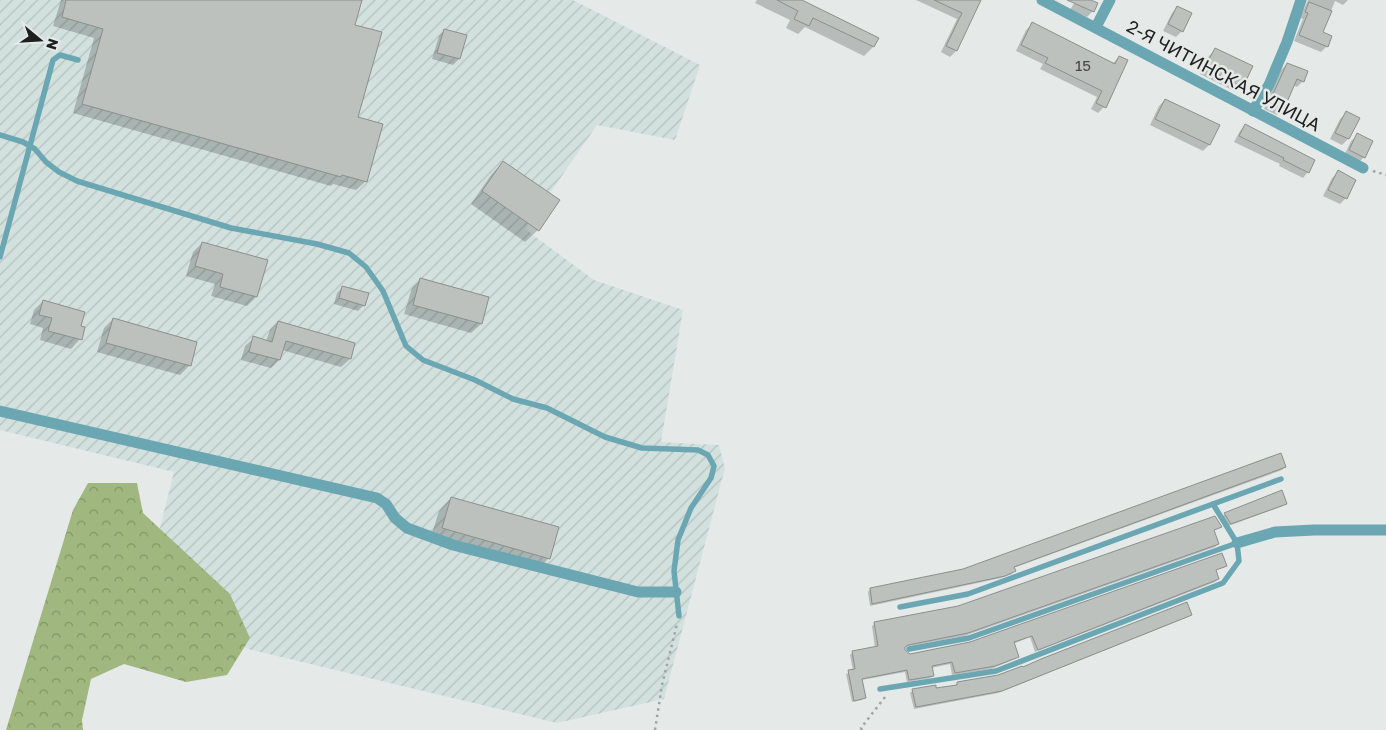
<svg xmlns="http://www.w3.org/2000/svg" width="1386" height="730" font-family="'Golos Text',sans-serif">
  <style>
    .industrial { fill: url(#industrial-furrows) }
    .forest { fill: url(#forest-crowns) }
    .shadow { fill: #0003 }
    .building { fill: #bdc1be; stroke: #8c8f8c }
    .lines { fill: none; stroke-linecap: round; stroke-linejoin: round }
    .path { stroke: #a0a4a3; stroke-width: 2.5; stroke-dasharray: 2.5 4; stroke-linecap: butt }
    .lane { stroke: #6ba7b3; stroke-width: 5.5 }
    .street { stroke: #6ba7b3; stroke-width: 11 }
    .labels { text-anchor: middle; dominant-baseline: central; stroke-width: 5; stroke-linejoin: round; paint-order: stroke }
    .number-label { font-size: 15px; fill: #464848 }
    .street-label { font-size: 18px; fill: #1e2020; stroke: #e5eae9 }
  </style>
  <defs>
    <pattern id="industrial-furrows" width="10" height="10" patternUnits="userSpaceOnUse" patternTransform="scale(1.25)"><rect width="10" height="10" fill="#d3e1de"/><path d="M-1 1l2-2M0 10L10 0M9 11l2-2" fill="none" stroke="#b5c1be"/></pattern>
    <pattern id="forest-crowns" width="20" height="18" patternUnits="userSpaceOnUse" patternTransform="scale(1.25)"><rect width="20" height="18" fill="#a0b87f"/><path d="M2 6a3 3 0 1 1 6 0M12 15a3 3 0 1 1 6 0" fill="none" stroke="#829568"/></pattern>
  </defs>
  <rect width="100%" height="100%" fill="#e5eae9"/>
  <path class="industrial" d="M 0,0 L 573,0 L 700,65 L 675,140 L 597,125 L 525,229 L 594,280 L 683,310 L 661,442 L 719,445 L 725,468 L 664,699 L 557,723 L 248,649 L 143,595 L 174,472 L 0,430 Z"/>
  <path class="forest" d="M 88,483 L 137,483 L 143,513 L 230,594 L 250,638 L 227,675 L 186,682 L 124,664 L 91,679 L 82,720 L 83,730 L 6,730 L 73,510 Z"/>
  <g class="shadow">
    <path d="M 61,0 L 360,0 L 353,26 L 356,118 L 366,181 L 356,190 L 333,184 L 331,186 L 73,113 L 94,38 L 53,26 Z"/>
    <path d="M 757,0 L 799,0 L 877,38 L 873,47 L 864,56 L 805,27 L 798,34 L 786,28 L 790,20 L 755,3 Z"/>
    <path d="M 916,0 L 980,0 L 956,51 L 950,57 L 941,52 L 957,19 Z"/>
    <path d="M 1076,0 L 1088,0 L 1096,4 L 1093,11 L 1087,17 L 1070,10 Z"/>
    <path d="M 1308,0 L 1348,0 L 1343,5 L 1335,1 L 1322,33 L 1327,46 L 1321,52 L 1294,41 L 1303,19 L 1300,18 Z"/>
    <path d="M 1178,7 L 1182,31 L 1176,37 L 1163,31 L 1172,13 Z"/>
    <path d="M 1032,24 L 1113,63 L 1119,57 L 1104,107 L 1098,113 L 1091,109 L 1097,97 L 1040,69 L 1043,64 L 1016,51 L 1026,30 Z"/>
    <path d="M 445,30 L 459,59 L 453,65 L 432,59 L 439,36 Z"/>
    <path d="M 1215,50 L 1242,86 L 1236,92 L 1200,74 L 1209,56 Z"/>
    <path d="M 1287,64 L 1303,81 L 1297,87 L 1293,85 L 1283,109 L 1277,115 L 1264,109 L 1281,70 Z"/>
    <path d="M 1165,100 L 1218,125 L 1209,145 L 1203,151 L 1150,125 L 1159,106 Z"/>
    <path d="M 1346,113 L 1358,118 L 1348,139 L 1342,145 L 1330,139 L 1340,119 Z"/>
    <path d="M 1245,125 L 1276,140 L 1275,142 L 1308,172 L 1303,178 L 1279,166 L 1280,164 L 1234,142 L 1240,131 Z"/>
    <path d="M 1358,135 L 1364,157 L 1358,163 L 1344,156 L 1351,141 Z"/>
    <path d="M 503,162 L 538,230 L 525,242 L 471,204 L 491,175 Z"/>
    <path d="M 1338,172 L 1346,198 L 1340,204 L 1323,196 L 1332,178 Z"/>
    <path d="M 202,243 L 256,297 L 247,306 L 211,296 L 215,284 L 186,276 L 193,252 Z"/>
    <path d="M 421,279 L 481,324 L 471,333 L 404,314 L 412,288 Z"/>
    <path d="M 343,287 L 364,305 L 358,311 L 334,304 L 337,293 Z"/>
    <path d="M 43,301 L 80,327 L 80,339 L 71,349 L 40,340 L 43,328 L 30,324 L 34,310 Z"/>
    <path d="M 113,319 L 196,342 L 189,366 L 180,375 L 97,352 L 104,328 Z"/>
    <path d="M 278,322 L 354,344 L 350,359 L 341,367 L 282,350 L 279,360 L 271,368 L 241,360 L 245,346 L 254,338 L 266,341 L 270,330 Z"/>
    <path d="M 1285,467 L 1282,470 L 1013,568 L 1014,571 L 1012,574 L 1001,578 L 870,606 L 868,592 L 870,589 L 964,570 Z"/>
    <path d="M 451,498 L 549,558 L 537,570 L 430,540 L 439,511 Z"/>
    <path d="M 1285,503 L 1283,506 L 1228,526 L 1222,517 L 1225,514 Z"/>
    <path d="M 1220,527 L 1213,531 L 1218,544 L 1215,547 L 964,636 L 904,647 L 903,651 L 910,655 L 971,644 L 1225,565 L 1215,571 L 1218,579 L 1215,582 L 1035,652 L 1030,637 L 1013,644 L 1017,657 L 1015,659 L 991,669 L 952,675 L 950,664 L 931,668 L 932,676 L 930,678 L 907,682 L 905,672 L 861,680 L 864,698 L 862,700 L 852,702 L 846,674 L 853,671 L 850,655 L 852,653 L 875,648 L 872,626 L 875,623 L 959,607 Z"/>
    <path d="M 1191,614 L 1188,617 L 998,693 L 914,709 L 910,693 L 913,690 L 935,690 L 955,686 L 957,683 L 998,677 Z"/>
  </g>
  <g class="building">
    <path d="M 66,0 L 362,0 L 355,25 L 382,32 L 358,117 L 383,124 L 367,182 L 342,175 L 341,177 L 82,104 L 103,29 L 62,17 Z"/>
    <path d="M 777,0 L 802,0 L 879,38 L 874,47 L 813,18 L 809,26 L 794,19 L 798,11 Z"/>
    <path d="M 934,0 L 981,0 L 957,51 L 946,46 L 962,13 Z"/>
    <path d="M 1067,0 L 1091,0 L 1098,3 L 1094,12 Z"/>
    <path d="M 1309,2 L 1332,11 L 1323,32 L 1332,36 L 1328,47 L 1299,35 L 1308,13 L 1305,12 Z"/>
    <path d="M 1177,6 L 1192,13 L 1183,32 L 1168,24 Z"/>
    <path d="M 1032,22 L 1115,64 L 1119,56 L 1128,60 L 1106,108 L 1096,103 L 1102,91 L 1045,63 L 1048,58 L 1021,45 Z"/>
    <path d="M 444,29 L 467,35 L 460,59 L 437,53 Z"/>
    <path d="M 1215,48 L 1253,66 L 1243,87 L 1205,67 Z"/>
    <path d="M 1287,63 L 1308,71 L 1304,82 L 1297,79 L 1284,109 L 1269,103 Z"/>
    <path d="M 1165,99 L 1220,125 L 1210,145 L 1155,119 Z"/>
    <path d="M 1346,111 L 1360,118 L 1349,139 L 1335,133 Z"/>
    <path d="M 1245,124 L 1315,160 L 1309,173 L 1283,160 L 1284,158 L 1239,136 Z"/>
    <path d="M 1357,133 L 1373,141 L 1365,158 L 1349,150 Z"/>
    <path d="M 503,161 L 560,200 L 539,231 L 482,191 Z"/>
    <path d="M 1338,170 L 1356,180 L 1347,199 L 1328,190 Z"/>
    <path d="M 202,242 L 268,260 L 257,297 L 220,287 L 223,274 L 195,266 Z"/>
    <path d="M 420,278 L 489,297 L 482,324 L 413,305 Z"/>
    <path d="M 342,286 L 369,293 L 365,306 L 339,298 Z"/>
    <path d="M 43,300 L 85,312 L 81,326 L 85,327 L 82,340 L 48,331 L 52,318 L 39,315 Z"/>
    <path d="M 113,318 L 197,342 L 191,366 L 106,343 Z"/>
    <path d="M 278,321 L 355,343 L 351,359 L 286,341 L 280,360 L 249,352 L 253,336 L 272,342 Z"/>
    <path d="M 1281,453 L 1286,467 L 1014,567 L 1016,571 L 1005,576 L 872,604 L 870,588 L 963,569 Z"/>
    <path d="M 1282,490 L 1287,504 L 1231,524 L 1224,513 Z"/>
    <path d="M 451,497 L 559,527 L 550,559 L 442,528 Z"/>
    <path d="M 1215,516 L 1222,527 L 1214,530 L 1219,544 L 968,633 L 908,645 L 905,647 L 905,650 L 910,654 L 970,642 L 1222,553 L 1227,566 L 1216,570 L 1219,579 L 1038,650 L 1032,636 L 1014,642 L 1019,657 L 995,666 L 955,673 L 952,662 L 932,666 L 934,676 L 909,680 L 907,670 L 862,679 L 866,698 L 854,701 L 848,670 L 855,669 L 852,651 L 878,646 L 874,622 L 958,606 Z"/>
    <path d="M 1187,602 L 1192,615 L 1002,691 L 916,707 L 912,689 L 936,685 L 936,688 L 957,685 L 957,682 L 998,675 L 1022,666 L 1023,667 L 1041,659 Z"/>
  </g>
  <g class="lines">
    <g class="path">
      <path d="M 1373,171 L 1386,175"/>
      <path d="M 655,730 L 662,685 L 677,624"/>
      <path d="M 862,730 L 861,728 L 885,697"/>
    </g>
    <g class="lane">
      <path d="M 0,135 L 23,142 L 35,149 L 46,162 L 59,172 L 77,181 L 231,228 L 317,244 L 349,253 L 366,267 L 383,291 L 406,346 L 423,360 L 475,380 L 513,399 L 547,408 L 605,437 L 642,448 L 698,450 L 708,455 L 714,466 L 711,478 L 691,508 L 678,540 L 674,571 L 679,616"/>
      <path d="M 0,257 L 53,60 L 60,55 L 78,60"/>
      <path d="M 900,607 L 968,594 L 1281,479"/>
      <path d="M 909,649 L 969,638 L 1237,543"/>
      <path d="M 880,689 L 996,671 L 1223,583 L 1239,561 L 1237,543 L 1213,504"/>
    </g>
    <g class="street">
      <path d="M 1042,0 L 1363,168"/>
      <path d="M 1096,27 L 1110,0"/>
      <path d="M 1253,111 L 1269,85 L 1287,42 L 1301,0"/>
      <path d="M 0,411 L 377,498 L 386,504 L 395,518 L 407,528 L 453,545 L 638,592 L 676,592"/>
      <path d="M 1237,543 L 1275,532 L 1314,530 L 1386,530"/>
    </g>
  </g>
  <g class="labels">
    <g class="number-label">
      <text x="1083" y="65">15</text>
    </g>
    <g class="street-label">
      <text transform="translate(1224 75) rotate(28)">2-Я ЧИТИНСКАЯ УЛИЦА</text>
    </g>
  </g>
  <g transform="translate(40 40) rotate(108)" stroke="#e5eae9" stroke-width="4" paint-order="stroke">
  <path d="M0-4L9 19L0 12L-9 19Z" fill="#1e2020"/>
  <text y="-8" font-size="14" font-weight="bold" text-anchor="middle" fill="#1e2020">N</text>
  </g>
</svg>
